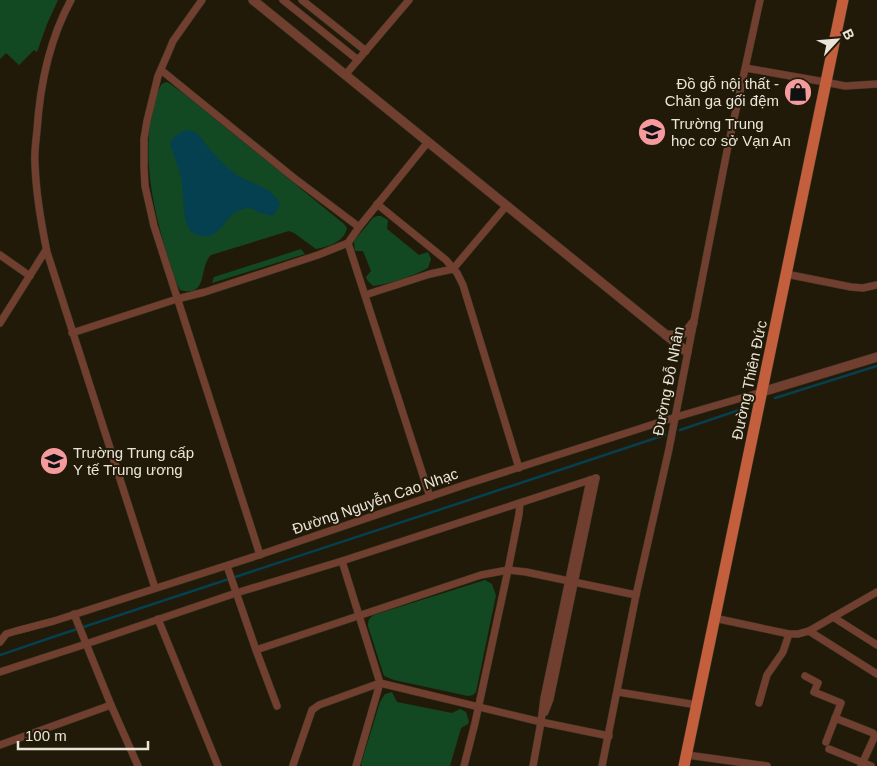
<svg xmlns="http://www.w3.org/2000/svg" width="877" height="766" font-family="Arial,sans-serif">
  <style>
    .green { fill: #134922 }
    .water { fill: #04404f }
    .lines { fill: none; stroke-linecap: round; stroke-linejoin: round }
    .stream { stroke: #04404f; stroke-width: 2.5 }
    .minor-casing { stroke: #3e3625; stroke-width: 8 }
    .tertiary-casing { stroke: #3e3625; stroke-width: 10 }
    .primary-casing { stroke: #3e3625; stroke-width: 12 }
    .minor { stroke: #703f2f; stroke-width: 7 }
    .tertiary { stroke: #703f2f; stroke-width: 9 }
    .primary { stroke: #c45f3e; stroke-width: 11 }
    .labels { text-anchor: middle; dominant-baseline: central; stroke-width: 4; stroke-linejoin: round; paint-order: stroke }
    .poi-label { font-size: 15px; fill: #eae4d9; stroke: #221a08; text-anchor: start }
    .street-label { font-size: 15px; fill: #eae4d9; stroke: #221a08 }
  </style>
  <rect width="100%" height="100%" fill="#221a08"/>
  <g class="green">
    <path d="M 0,0 L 58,0 L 47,24 L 37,52 L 34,50 L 19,65 L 6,53 L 0,59 Z"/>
    <path d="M 166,82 L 169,83 L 187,96 L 344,224 L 347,228 C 344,242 328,247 316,249 L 294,233 L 289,231 L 211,255 C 198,268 209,298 180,290 C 174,279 171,266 167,254 C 151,202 138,140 160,87 L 162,84 Z"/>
    <path d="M 377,216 L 381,216 L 388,220 L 387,229 L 419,255 L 428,252 L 431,259 L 428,268 C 413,276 390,284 373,286 L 367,280 L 366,277 L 371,271 L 363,251 L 355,251 L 354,241 L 373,218 Z"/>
    <path d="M 301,249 L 305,254 L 212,283 L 214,277 Z"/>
    <path d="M 485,580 L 492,584 L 496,595 L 476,692 L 473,695 L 468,696 L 394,680 L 384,676 L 368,626 C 368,620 369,618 374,615 Z"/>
    <path d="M 392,692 L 397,702 L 452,713 L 460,709 L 466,712 L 469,722 L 468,724 L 461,728 L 450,766 L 362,766 L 361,764 L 380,702 L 385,694 Z"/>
  </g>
  <path class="water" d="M 188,130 C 190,131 193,131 195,132 C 201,136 204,142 208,147 C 216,156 223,164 233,172 C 248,184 270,185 280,203 C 279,209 276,212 272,216 L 260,213 L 253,209 L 247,208 C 225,213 227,227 212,235 C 207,237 202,237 197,235 C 180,230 185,194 181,179 C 179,166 173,155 170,142 C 175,135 180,132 188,130 Z"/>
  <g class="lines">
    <g class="stream">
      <path d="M 775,398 L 877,366"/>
      <path d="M 680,430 L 748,407"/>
      <path d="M 0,655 L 53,637 L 472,499 L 665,435"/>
    </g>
    <defs>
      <g id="minor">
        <path d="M 71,0 C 49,40 40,85 37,130 C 36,141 34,153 35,164 C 36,194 41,223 47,252 L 155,588"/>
        <path d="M 202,0 L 173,41 L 168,53 L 158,76 L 147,121 L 144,139 L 144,167 L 145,186 L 154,226 L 260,555"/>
        <path d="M 283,0 L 358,60"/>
        <path d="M 302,0 L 366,51"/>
        <path d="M 746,68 L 825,82 L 845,86 L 877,84"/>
        <path d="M 161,70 L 294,178 L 359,227"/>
        <path d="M 346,74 L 409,0"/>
        <path d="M 377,204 L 446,260 L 457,273 L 463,285 L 519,468"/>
        <path d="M 348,243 L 430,497"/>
        <path d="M 0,255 L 30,276"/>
        <path d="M 786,274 L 851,287 L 863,288 L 877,285"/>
        <path d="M 365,295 L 430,274 L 453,269 L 507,205"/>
        <path d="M 0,323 L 46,250"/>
        <path d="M 72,333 L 177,299 L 205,292 L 318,255 L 348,243 L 359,227 L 428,142"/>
        <path d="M 342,561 L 380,683 L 356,766"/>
        <path d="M 227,566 L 256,650 L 277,706"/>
        <path d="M 74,614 L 111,705"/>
        <path d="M 833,617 L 877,645"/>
        <path d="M 714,618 L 789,634 L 798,634 L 809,631 L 877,592"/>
        <path d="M 158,619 L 218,766"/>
        <path d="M 809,631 L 877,674"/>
        <path d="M 0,642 L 6,634 L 16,631 L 54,621 L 256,556 L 464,485 L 676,417 L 762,392"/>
        <path d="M 256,650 L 481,575 L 508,570 L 526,572 L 636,595"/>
        <path d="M 0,672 L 86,644 L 236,593 L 342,561 L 596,478"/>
        <path d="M 805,676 L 818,683 L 814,692 L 841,703 L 826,742"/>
        <path d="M 618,692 L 697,705"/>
        <path d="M 759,703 L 767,675 L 783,652 L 789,634"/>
        <path d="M 545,712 L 550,699 L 596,478"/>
        <path d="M 835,718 L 873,733 L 874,735 L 874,738 L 861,766"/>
        <path d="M 0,745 L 111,705 L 138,766"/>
        <path d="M 829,749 L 871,766"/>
        <path d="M 687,755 L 767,766"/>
        <path d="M 293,765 L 312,710 L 319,705 L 380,683 L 541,722 L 609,736"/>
        <path d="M 464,766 L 475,723 L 508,570 L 519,514 L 520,503"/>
        <path d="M 533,766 L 541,722 L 544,698 L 590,480"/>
        <path d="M 602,766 L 636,595 L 669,449 L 727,151 L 760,0"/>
      </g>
      <g id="tertiary">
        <path d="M 253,0 L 687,352"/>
        <path d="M 666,335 C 681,336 684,336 693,323"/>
        <path d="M 762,392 L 877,357"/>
      </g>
      <path id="primary" d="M 684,766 L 843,0"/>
    </defs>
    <use href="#minor" class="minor-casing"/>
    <use href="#tertiary" class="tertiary-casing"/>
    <use href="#primary" class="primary-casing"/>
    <use href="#minor" class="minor"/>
    <use href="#tertiary" class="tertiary"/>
    <use href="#primary" class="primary"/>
  </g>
  <defs>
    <symbol id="shop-disc" viewBox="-11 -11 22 22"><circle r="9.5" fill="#f59b9d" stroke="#221a08"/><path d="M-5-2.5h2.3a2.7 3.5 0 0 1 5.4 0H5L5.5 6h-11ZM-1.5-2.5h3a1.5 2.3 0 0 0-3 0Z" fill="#111"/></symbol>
    <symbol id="school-disc" viewBox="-11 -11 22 22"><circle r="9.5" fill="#f59b9d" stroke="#221a08"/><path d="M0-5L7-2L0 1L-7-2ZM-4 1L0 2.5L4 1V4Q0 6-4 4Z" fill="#111"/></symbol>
    <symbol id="university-disc" viewBox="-11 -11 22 22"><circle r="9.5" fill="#f59b9d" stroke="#221a08"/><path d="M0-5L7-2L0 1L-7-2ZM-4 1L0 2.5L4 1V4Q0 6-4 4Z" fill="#111"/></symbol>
  </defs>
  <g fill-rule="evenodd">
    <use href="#shop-disc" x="782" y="76" width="32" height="32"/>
    <use href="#school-disc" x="636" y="116" width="32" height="32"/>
    <use href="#university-disc" x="38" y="445" width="32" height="32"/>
  </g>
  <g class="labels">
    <g class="poi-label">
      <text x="779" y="83" text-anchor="end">Đồ gỗ nội thất -<tspan x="779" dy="17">Chăn ga gối đệm</tspan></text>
      <text x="671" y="123">Trường Trung<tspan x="671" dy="17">học cơ sở Vạn An</tspan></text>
      <text x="73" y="452">Trường Trung cấp<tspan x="73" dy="17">Y tế Trung ương</tspan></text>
    </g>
    <g class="street-label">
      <text transform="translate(749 380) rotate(-78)">Đường Thiên Đức</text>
      <text transform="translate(668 381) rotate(-79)">Đường Đỗ Nhân</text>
      <text transform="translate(375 501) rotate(-19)">Đường Nguyễn Cao Nhạc</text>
    </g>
  </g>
  <g transform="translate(837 40) rotate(64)" stroke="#221a08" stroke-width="4" paint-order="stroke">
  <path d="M0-4L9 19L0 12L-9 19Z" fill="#eae4d9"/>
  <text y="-8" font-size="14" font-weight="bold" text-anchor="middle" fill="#eae4d9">B</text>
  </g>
  <path d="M18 741v8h130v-8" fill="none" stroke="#eae4d9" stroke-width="2.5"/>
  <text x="25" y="741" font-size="15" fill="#eae4d9" stroke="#221a08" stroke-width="4" paint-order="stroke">100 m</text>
</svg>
